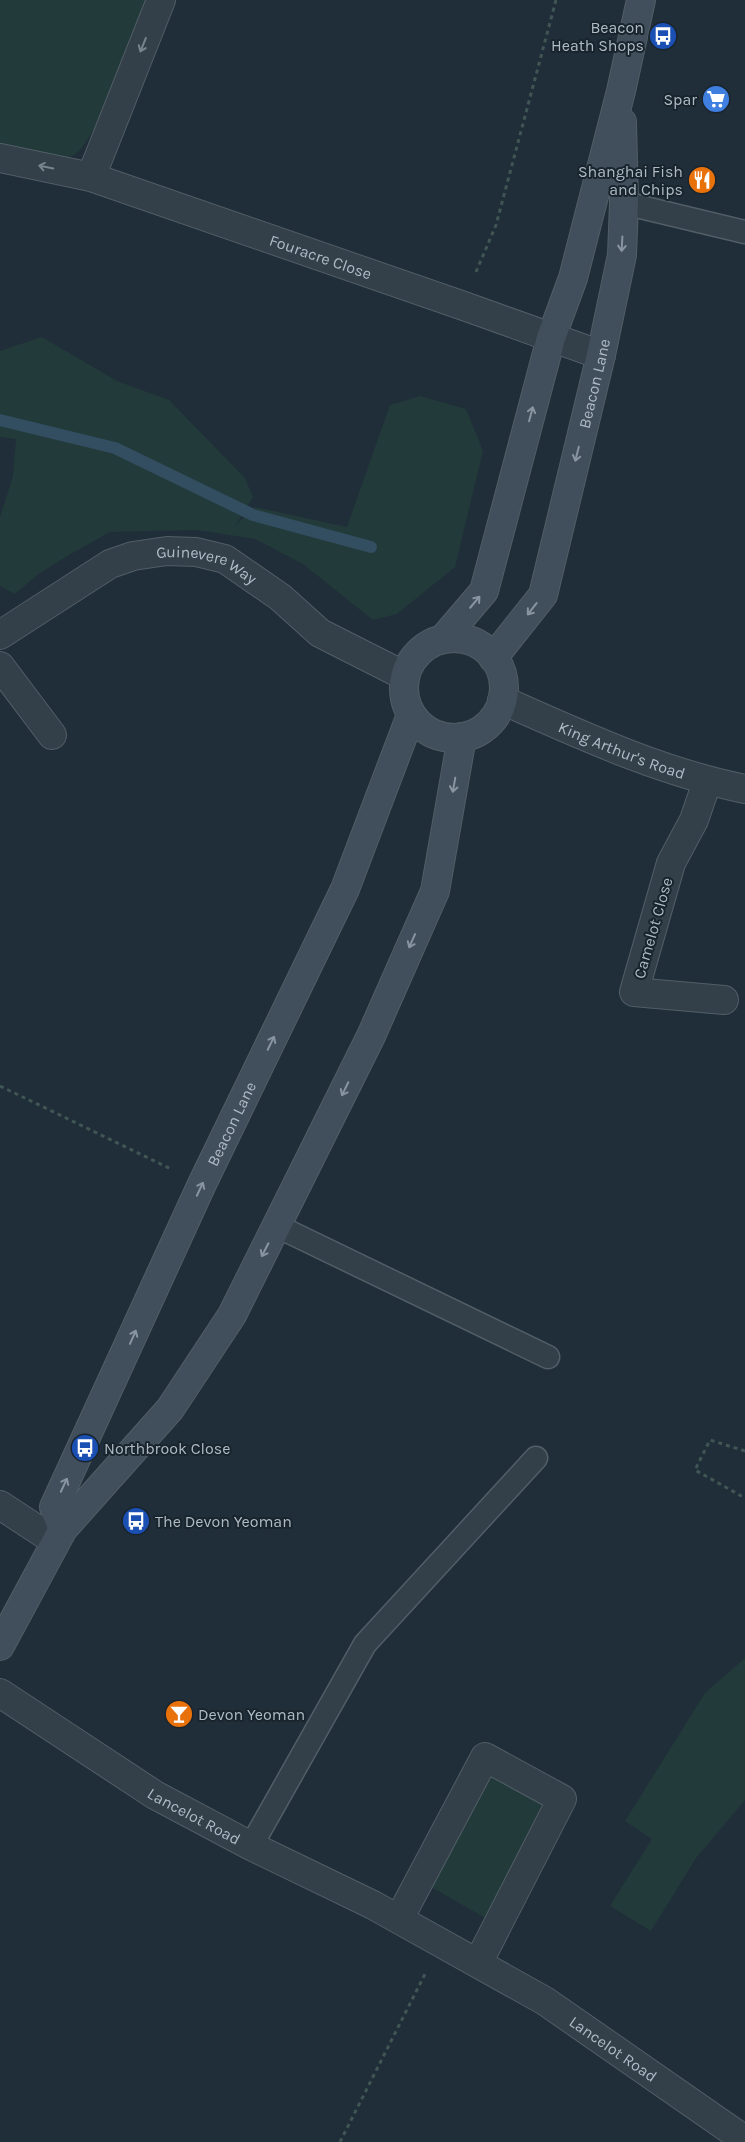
<svg xmlns="http://www.w3.org/2000/svg" width="745" height="2142" font-family="Karla,sans-serif">
  <style>
    .green { fill: #223a39 }
    .lines { fill: none; stroke-linecap: round; stroke-linejoin: round }
    .stream { stroke: #334d61; stroke-width: 12 }
    .lane-casing { stroke: #515e67; stroke-width: 25 }
    .street-casing { stroke: #515e67; stroke-width: 30 }
    .secondary-casing { stroke: #515e67; stroke-width: 30 }
    .path { stroke: #405655; stroke-width: 3; stroke-dasharray: 4 4; stroke-linecap: butt }
    .lane { stroke: #344049; stroke-width: 22 }
    .street { stroke: #344049; stroke-width: 28 }
    .secondary { stroke: #414f5c; stroke-width: 28 }
    .oneway { stroke: #77848e }
    .oneway2 { stroke: #8895a1 }
    .labels { text-anchor: middle; dominant-baseline: central; stroke-width: 4; stroke-linejoin: round; paint-order: stroke }
    .poi-label { font-size: 16px; fill: #aebbc6; stroke: #19242d; text-anchor: end }
    .street-label { font-size: 16px; fill: #aebbc6; stroke: #19242d }
  </style>
  <rect width="100%" height="100%" fill="#202e39"/>
  <g class="green">
    <path d="M 0,0 L 148,0 C 136,28 97,143 74,155 C 46,169 29,164 0,158 Z"/>
    <path d="M 42,337 L 117,381 L 169,400 L 245,478 L 253,497 L 236,525 L 255,507 L 347,527 L 390,405 L 420,396 L 466,409 L 483,451 L 455,567 L 397,614 L 373,620 L 303,564 L 255,539 L 197,530 L 110,532 L 69,555 L 37,575 L 15,594 L 0,586 L 0,517 L 13,476 L 16,439 L 0,437 L 0,351 Z"/>
    <path d="M 745,1658 L 745,1800 L 696,1858 L 651,1931 L 610,1906 L 652,1839 L 625,1821 L 705,1693 Z"/>
    <path d="M 490,1766 L 553,1802 L 487,1919 L 426,1884 Z"/>
  </g>
  <g class="lines">
    <path class="stream" d="M 0,420 L 115,448 L 253,515 L 371,547"/>
    <defs>
      <g id="lane">
        <path d="M 624,203 L 745,232"/>
        <path d="M 277,1226 L 548,1357"/>
        <path d="M 251,1846 L 365,1644 L 536,1458"/>
      </g>
      <g id="street">
        <path id="s1" d="M 0,158 L 91,177 L 461,305 L 601,355"/>
        <path d="M 91,177 L 161,0"/>
        <path id="s2" d="M 0,635 L 110,564 L 133,556 L 167,551 L 196,552 L 225,559 L 280,597 L 320,633 L 405,676"/>
        <path d="M 0,666 L 52,735"/>
        <path id="s3" d="M 502,700 C 581,735 660,772 745,789"/>
        <path d="M 707,782 L 694,820 L 671,863 L 634,992 L 724,1000"/>
        <path d="M 0,1505 L 55,1541"/>
        <path id="s4" d="M 0,1693 L 155,1795 L 251,1846 L 373,1905 L 545,2001 L 745,2140"/>
        <path d="M 399,1919 L 485,1757 L 562,1799 L 478,1963"/>
      </g>
      <g id="secondary">
        <circle cx="454" cy="688" r="50"/>
        <path d="M 443,639 L 484,591 L 551,338 L 573,278 L 621,91 L 641,0"/>
        <path id="s5" d="M 493,658 L 543,595 L 601,355 L 622,255 L 624,203 L 622,122"/>
        <path id="s6" d="M 63,1529 L 54,1507 L 202,1184 L 345,889 L 411,715"/>
        <path d="M 0,1646 L 63,1529 L 170,1409 L 232,1315 L 371,1036 L 435,891 L 462,737"/>
      </g>
    </defs>
    <use href="#lane" class="lane-casing"/>
    <use href="#street" class="street-casing"/>
    <use href="#secondary" class="secondary-casing"/>
    <g class="path">
      <path d="M 476,272 L 496,225 L 556,0"/>
      <path d="M 0,1086 L 171,1169"/>
      <path d="M 745,1451 L 710,1440 L 695,1470 L 745,1498"/>
      <path d="M 340,2142 L 425,1974"/>
    </g>
    <use href="#lane" class="lane"/>
    <use href="#street" class="street"/>
    <use href="#secondary" class="secondary"/>
  </g>
  <defs><path id="oneway-shaft" d="M-6 0H5M1.5-3L5.5 0L1.5 3" fill="none" stroke-width="1.6" stroke-linecap="round" stroke-linejoin="round" transform="scale(1.25)"/></defs>
  <g class="oneway">
    <use href="#oneway-shaft" transform="translate(143 45) rotate(112)"/>
    <use href="#oneway-shaft" transform="translate(46 167) rotate(-169)"/>
  </g>
  <g class="oneway2">
    <use href="#oneway-shaft" transform="translate(622 244) rotate(93)"/>
    <use href="#oneway-shaft" transform="translate(531 414) rotate(-75)"/>
    <use href="#oneway-shaft" transform="translate(577 454) rotate(104)"/>
    <use href="#oneway-shaft" transform="translate(475 602) rotate(-50)"/>
    <use href="#oneway-shaft" transform="translate(532 609) rotate(128)"/>
    <use href="#oneway-shaft" transform="translate(454 785) rotate(100)"/>
    <use href="#oneway-shaft" transform="translate(412 941) rotate(114)"/>
    <use href="#oneway-shaft" transform="translate(271 1043) rotate(-64)"/>
    <use href="#oneway-shaft" transform="translate(345 1089) rotate(116)"/>
    <use href="#oneway-shaft" transform="translate(200 1189) rotate(-65)"/>
    <use href="#oneway-shaft" transform="translate(265 1250) rotate(117)"/>
    <use href="#oneway-shaft" transform="translate(133 1337) rotate(-66)"/>
    <use href="#oneway-shaft" transform="translate(64 1485) rotate(-65)"/>
  </g>
  <defs>
    <symbol id="bus-disc" viewBox="-11 -11 22 22"><circle r="9.5" fill="#1a4fb4" stroke="#19242d"/><path d="M-5-6H5V4H4V6H2V4H-2V6H-4V4H-5ZM-3.5-4V0h7V-4ZM-3.5 1.2v1.5H-2V1.2ZM2 1.2v1.5H3.5V1.2Z" fill="#fff"/></symbol>
    <symbol id="supermarket-disc" viewBox="-11 -11 22 22"><circle r="9.5" fill="#3f7fe0" stroke="#19242d"/><path d="M-6-5.5h2.5l.6 2H6L4.5 2H-2.5L-4.4-4H-6ZM-1.5 3.2a1.3 1.3 0 1 0 .1 0ZM3 3.2a1.3 1.3 0 1 0 .1 0Z" fill="#fff"/></symbol>
    <symbol id="restaurant-disc" viewBox="-11 -11 22 22"><circle r="9.5" fill="#e8710a" stroke="#19242d"/><path d="M-5-6h1v4h1v-4h1v4h1v-4h1v5L-1.5 .5V6h-2V.5L-5-1ZM5-6V6H3V1.5H1.5Q1.5-4 5-6Z" fill="#fff"/></symbol>
    <symbol id="bar-disc" viewBox="-11 -11 22 22"><circle r="9.5" fill="#e8710a" stroke="#19242d"/><path d="M-6-5H6L.8 .8V4.5H3.5V6h-7V4.5H-.8V.8Z" fill="#fff"/></symbol>
  </defs>
  <g fill-rule="evenodd">
    <use href="#bus-disc" x="647" y="20" width="32" height="32"/>
    <use href="#supermarket-disc" x="700" y="83" width="32" height="32"/>
    <use href="#restaurant-disc" x="686" y="164" width="32" height="32"/>
    <use href="#bus-disc" x="69" y="1432" width="32" height="32"/>
    <use href="#bus-disc" x="120" y="1505" width="32" height="32"/>
    <use href="#bar-disc" x="163" y="1698" width="32" height="32"/>
  </g>
  <g class="labels">
    <g class="poi-label">
      <text x="644" y="27">Beacon<tspan x="644" dy="18">Heath Shops</tspan></text>
      <text x="697" y="99">Spar</text>
      <text x="683" y="171">Shanghai Fish<tspan x="683" dy="18">and Chips</tspan></text>
      <text x="104" y="1448" text-anchor="start">Northbrook Close</text>
      <text x="155" y="1521" text-anchor="start">The Devon Yeoman</text>
      <text x="198" y="1714" text-anchor="start">Devon Yeoman</text>
    </g>
    <g class="street-label">
      <text stroke="none"><textPath href="#s1" startOffset="336">Fouracre Close</textPath></text>
      <text stroke="none"><textPath href="#s5" startOffset="298">Beacon Lane</textPath></text>
      <text stroke="none"><textPath href="#s2" startOffset="232">Guinevere Way</textPath></text>
      <text stroke="none"><textPath href="#s3" startOffset="130">King Arthur's Road</textPath></text>
      <text transform="translate(653 928) rotate(-74)">Camelot Close</text>
      <text stroke="none"><textPath href="#s6" startOffset="446">Beacon Lane</textPath></text>
      <text stroke="none"><textPath href="#s4" startOffset="230">Lancelot Road</textPath></text>
      <text stroke="none"><textPath href="#s4" startOffset="710">Lancelot Road</textPath></text>
    </g>
  </g>
</svg>
